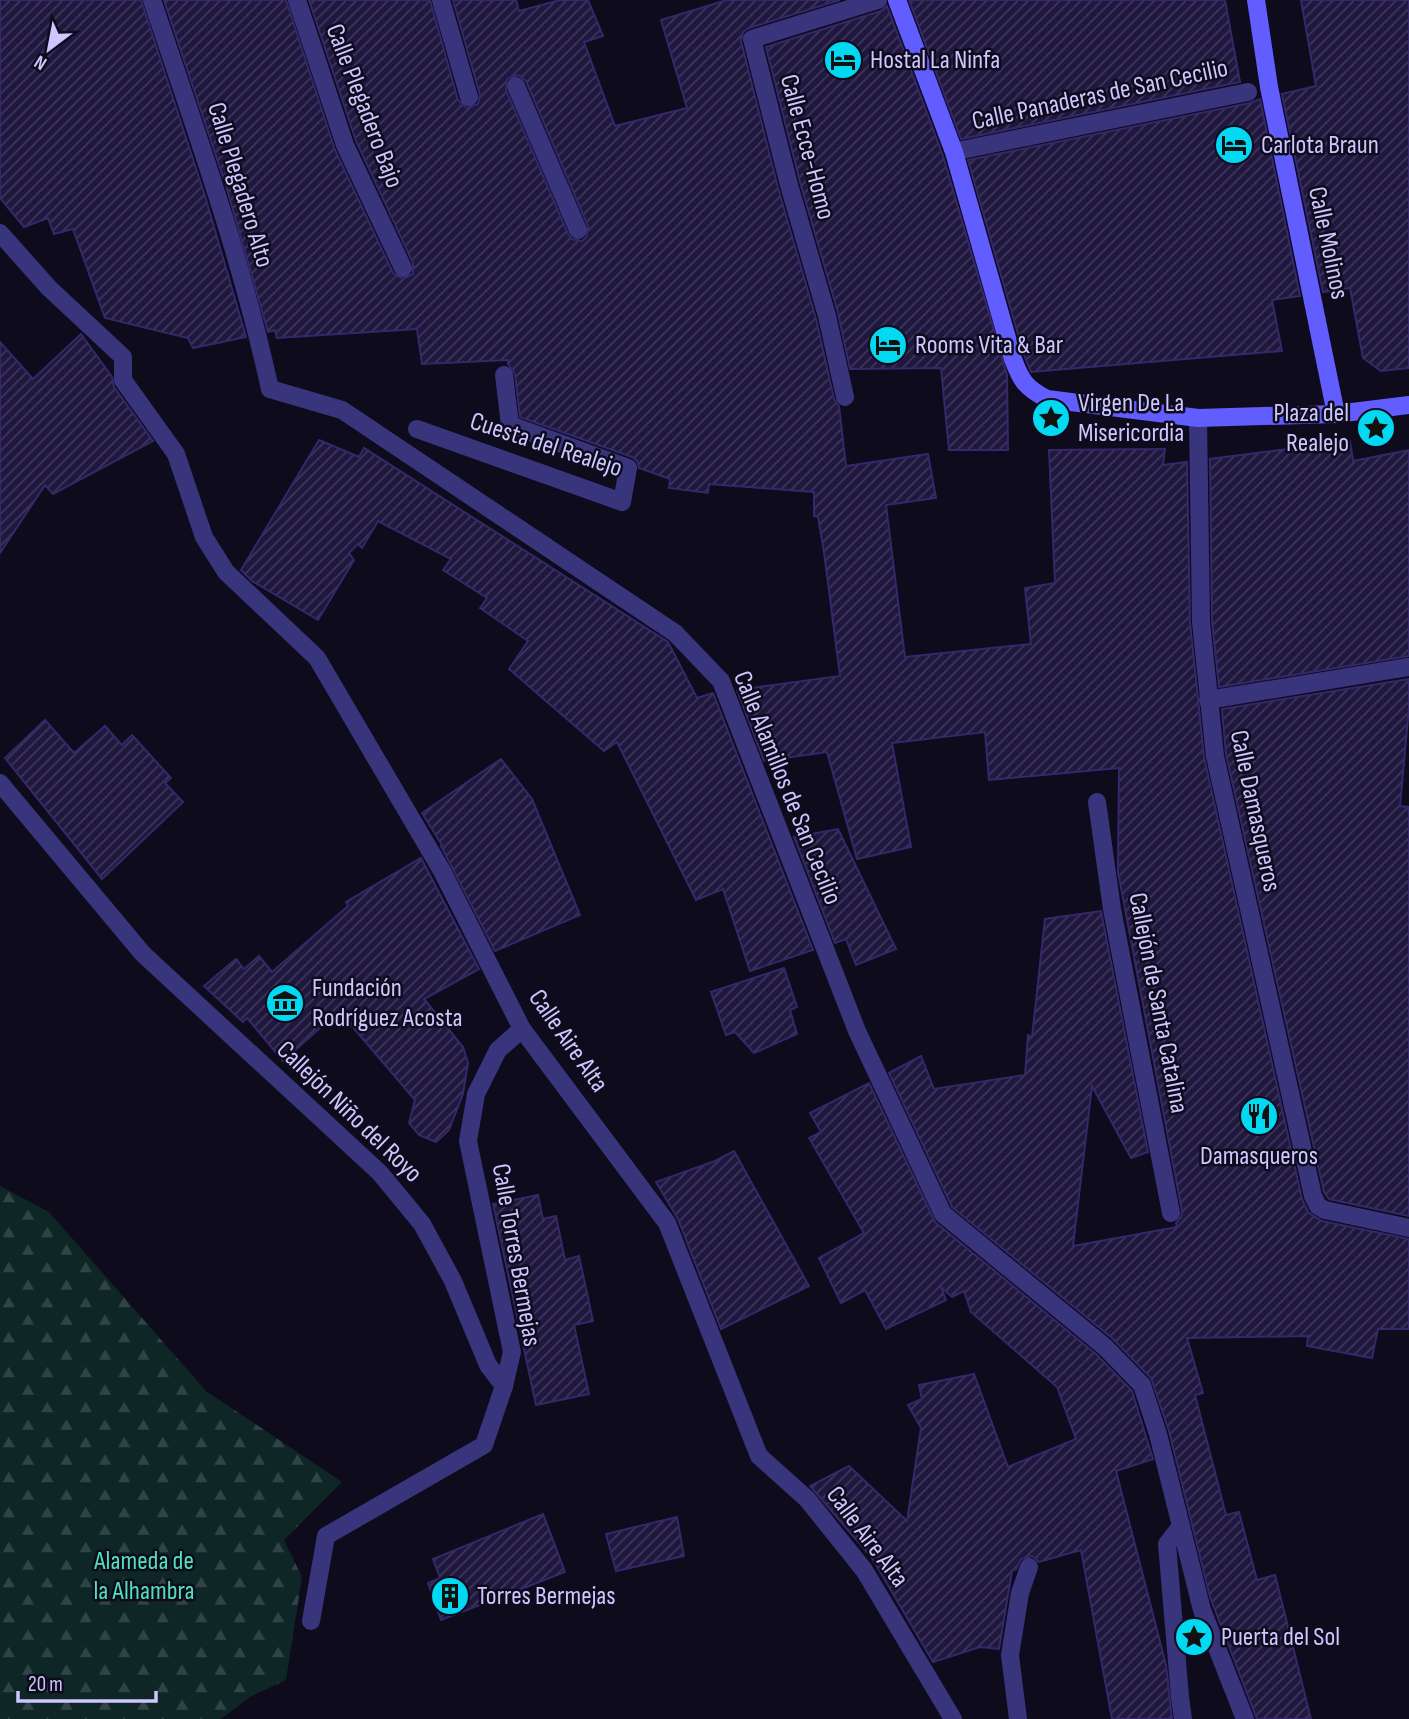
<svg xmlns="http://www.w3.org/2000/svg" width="1409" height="1719" font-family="'Sofia Sans Condensed',sans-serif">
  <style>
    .forest { fill: url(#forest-firs) }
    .building { fill: url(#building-hatch); stroke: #35286a; stroke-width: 2; fill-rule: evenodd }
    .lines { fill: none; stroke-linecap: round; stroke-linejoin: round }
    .street { stroke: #38357c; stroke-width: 18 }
    .secondary { stroke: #615dff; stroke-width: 18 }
    .labels { text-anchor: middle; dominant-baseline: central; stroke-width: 5; stroke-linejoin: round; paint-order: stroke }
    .poi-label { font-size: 26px; fill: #cdc6ff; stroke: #0e0b1c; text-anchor: start }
    .street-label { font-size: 26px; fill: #cdc6ff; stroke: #0e0b1c }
    .park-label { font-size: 26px; fill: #51e0bc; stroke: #0e0b1c }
  </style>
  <defs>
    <pattern id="forest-firs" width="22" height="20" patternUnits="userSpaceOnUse" patternTransform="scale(1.75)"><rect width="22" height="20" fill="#0e2625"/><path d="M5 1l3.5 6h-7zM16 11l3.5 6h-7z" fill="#304446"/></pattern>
    <pattern id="building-hatch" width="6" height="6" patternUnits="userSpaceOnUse" patternTransform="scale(1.75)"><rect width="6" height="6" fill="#1f173e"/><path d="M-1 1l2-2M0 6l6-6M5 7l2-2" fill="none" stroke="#3e375b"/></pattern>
  </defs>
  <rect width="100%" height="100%" fill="#0e0b1c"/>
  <path class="forest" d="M 0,1186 L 49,1212 L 206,1391 L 342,1482 L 284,1540 L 302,1577 L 286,1680 L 250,1697 L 221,1719 L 0,1719 Z"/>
  <g class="building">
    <path d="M 0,0 L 141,0 L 205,196 L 246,337 L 193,348 L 188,338 L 105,318 L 73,229 L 54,234 L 48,218 L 24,227 L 0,198 Z"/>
    <path d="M 164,0 L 286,0 L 335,150 L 393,273 L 403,279 L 413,274 L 413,263 L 356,141 L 309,0 L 430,0 L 458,100 L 467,108 L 478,104 L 480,95 L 453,0 L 516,0 L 519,11 L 560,0 L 588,0 L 603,36 L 584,42 L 615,126 L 687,108 L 661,20 L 727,0 L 840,0 L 749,28 L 743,32 L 741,41 L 778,188 L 816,319 L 834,399 L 839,406 L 846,466 L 928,454 L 936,498 L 886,505 L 905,657 L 1031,644 L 1025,588 L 1055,583 L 1049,450 L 1165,449 L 1163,465 L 1187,462 L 1190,622 L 1204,757 L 1302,1199 L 1308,1212 L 1322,1221 L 1409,1239 L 1409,1329 L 1378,1329 L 1372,1358 L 1307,1346 L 1308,1336 L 1187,1338 L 1203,1393 L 1195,1395 L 1226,1515 L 1239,1512 L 1257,1580 L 1275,1575 L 1311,1719 L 1257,1719 L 1210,1597 L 1169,1431 L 1151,1378 L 1112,1338 L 952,1207 L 889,1073 L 921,1056 L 934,1089 L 1025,1075 L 1028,1035 L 1032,1037 L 1045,919 L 1101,911 L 1148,1152 L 1131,1158 L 1092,1086 L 1073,1246 L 1177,1227 L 1176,1223 L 1181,1217 L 1182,1211 L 1118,872 L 1119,768 L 989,780 L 985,732 L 892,743 L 911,847 L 857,859 L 827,752 L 764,761 L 737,690 L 840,676 L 824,552 L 818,517 L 814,516 L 814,492 L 709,484 L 708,493 L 669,488 L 670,479 L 639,468 L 637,461 L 632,457 L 520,417 L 515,374 L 508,364 L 508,360 L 422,364 L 417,329 L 277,338 L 275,330 L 268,332 L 227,189 ZM 518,75 L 526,81 L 588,226 L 587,236 L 582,241 L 572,239 L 568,234 L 506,90 L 507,79 Z"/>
    <path d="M 909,0 L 1225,0 L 1240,82 L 961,139 Z"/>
    <path d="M 1301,0 L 1409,0 L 1409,368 L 1381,371 L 1363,358 L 1350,288 L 1323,292 L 1282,94 L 1316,86 Z"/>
    <path d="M 887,6 L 943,156 L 1007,375 L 1008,450 L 949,450 L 941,368 L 850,369 L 838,313 L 800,182 L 766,47 L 881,11 Z"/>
    <path d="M 1260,99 L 1300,296 L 1272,300 L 1282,351 L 1031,372 L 1024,355 L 968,160 L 1250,103 Z"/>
    <path d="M 81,334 L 112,377 L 114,387 L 153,441 L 53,494 L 45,485 L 0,553 L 0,342 L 33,379 Z"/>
    <path d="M 319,440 L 359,457 L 364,448 L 668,642 L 697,698 L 713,693 L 813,950 L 750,971 L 723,889 L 696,900 L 617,742 L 604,751 L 509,669 L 528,641 L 480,608 L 487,598 L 443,570 L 451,559 L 378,521 L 362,548 L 358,544 L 349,553 L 354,560 L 318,620 L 252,581 L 241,570 Z"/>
    <path d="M 1350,441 L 1353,461 L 1409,450 L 1409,656 L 1219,687 L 1212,621 L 1210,459 Z"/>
    <path d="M 1409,679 L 1409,707 L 1400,806 L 1409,807 L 1409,1216 L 1329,1199 L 1324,1192 L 1226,754 L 1222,709 Z"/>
    <path d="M 45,720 L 74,753 L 105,726 L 122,745 L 132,735 L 171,778 L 165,783 L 183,802 L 102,879 L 5,758 Z"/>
    <path d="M 501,759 L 532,799 L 580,915 L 495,951 L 441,846 L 442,845 L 422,813 Z"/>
    <path d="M 838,829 L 896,949 L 856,965 L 846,939 L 835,943 L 794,837 Z"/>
    <path d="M 421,858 L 479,969 L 424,999 L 463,1047 L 468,1063 L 463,1094 L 449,1130 L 436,1142 L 419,1135 L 409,1123 L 415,1100 L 339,1011 L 283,1061 L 247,1018 L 243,1022 L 204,986 L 236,959 L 244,969 L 259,956 L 272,972 L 348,906 L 346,902 Z"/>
    <path d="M 784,968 L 797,1007 L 790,1010 L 797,1034 L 754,1053 L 735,1032 L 726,1035 L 711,992 Z"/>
    <path d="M 869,1083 L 935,1222 L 1097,1355 L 1132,1391 L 1153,1459 L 1116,1471 L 1166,1665 L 1172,1719 L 1112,1719 L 1081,1550 L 1039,1562 L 1032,1556 L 1021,1559 L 1016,1569 L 1012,1571 L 999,1649 L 980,1647 L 933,1662 L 872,1558 L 810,1486 L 849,1466 L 907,1521 L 921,1428 L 908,1405 L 922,1399 L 919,1385 L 974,1374 L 1008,1467 L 1076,1439 L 1057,1387 L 971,1312 L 964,1291 L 952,1297 L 941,1287 L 946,1300 L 886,1329 L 865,1290 L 841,1303 L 819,1258 L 864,1233 L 809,1138 L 821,1132 L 810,1113 Z"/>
    <path d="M 734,1151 L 809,1286 L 721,1329 L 678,1219 L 656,1182 L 715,1161 Z"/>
    <path d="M 538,1195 L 543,1219 L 556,1216 L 565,1260 L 579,1256 L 593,1321 L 574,1325 L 589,1394 L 536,1405 L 493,1204 Z"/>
    <path d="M 543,1514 L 565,1572 L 441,1620 L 428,1583 L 440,1578 L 433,1559 Z"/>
    <path d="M 677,1517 L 684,1556 L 616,1571 L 606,1534 Z"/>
  </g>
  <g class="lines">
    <g class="street">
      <path d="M 152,0 C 195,128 241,256 270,389 L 342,410 L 675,633 L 721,681 L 857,1031 L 943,1214 L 1105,1347 L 1142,1385 L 1158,1434 L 1202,1610 L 1245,1719"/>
      <path d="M 297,0 L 345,145 L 403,268"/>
      <path d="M 441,0 L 469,97"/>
      <path d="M 516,86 L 578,230"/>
      <path d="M 962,150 L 1248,92"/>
      <path d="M 0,233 L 49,288 L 123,357 L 123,380 L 176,454 L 204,537 L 226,572 L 317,658 L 442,871 L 522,1029 L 667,1223 L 759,1456 L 807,1499 L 864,1570 L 953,1719"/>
      <path d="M 845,397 L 827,316 L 789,185 L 752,39 L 878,0"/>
      <path d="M 1198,418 L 1201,622 L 1215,756 L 1313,1196 L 1318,1206 L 1325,1210 L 1409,1228"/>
      <path d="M 417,429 L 622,502 L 628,468 L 510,425 L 504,375"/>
      <path d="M 1208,700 L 1409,667"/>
      <path d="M 0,783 L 143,954 L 380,1173 L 422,1224 L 453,1281 L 488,1365 L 504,1386"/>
      <path d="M 1097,802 L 1112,909 L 1171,1213"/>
      <path d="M 1181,1526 L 1167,1544 L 1180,1697 L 1183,1719"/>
      <path d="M 311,1621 L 326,1536 L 484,1445 L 504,1386 L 512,1352 L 468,1141 L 476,1094 L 498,1050 L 522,1029"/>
      <path d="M 1018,1719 L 1010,1655 L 1020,1593 L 1029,1567"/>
    </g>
    <g class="secondary">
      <path d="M 897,0 L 954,152 L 1013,359 C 1021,381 1026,388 1047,399 L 1198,418 L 1336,414 L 1409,405"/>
      <path d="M 1256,0 L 1269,87 L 1336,414"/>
    </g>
  </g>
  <defs>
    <symbol id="hotel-disc" viewBox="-11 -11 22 22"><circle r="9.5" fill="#00d9f1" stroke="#0e0b1c"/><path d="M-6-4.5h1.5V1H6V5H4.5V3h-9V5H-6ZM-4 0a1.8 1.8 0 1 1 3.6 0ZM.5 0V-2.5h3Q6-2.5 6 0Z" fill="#111"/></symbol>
    <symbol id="sight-disc" viewBox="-11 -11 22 22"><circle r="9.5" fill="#00d9f1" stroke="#0e0b1c"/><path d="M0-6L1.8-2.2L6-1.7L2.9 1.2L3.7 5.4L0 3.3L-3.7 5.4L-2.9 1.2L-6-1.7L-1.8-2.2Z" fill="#111"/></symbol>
    <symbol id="museum-disc" viewBox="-11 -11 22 22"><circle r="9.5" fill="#00d9f1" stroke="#0e0b1c"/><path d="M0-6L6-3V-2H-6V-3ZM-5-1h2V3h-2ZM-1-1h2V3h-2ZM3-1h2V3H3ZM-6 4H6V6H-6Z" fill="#111"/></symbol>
    <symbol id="restaurant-disc" viewBox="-11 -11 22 22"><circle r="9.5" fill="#00d9f1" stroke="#0e0b1c"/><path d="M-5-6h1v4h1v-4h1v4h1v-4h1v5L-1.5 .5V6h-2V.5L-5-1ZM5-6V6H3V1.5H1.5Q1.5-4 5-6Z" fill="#111"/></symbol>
    <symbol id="building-disc" viewBox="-11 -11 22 22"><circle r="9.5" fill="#00d9f1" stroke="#0e0b1c"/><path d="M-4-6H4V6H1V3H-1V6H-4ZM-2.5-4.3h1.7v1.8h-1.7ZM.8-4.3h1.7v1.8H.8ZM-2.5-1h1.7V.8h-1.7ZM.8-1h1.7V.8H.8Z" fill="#111"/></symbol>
  </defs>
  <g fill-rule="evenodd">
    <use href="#hotel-disc" x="821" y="38" width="44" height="44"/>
    <use href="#hotel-disc" x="1212" y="123" width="44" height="44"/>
    <use href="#hotel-disc" x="866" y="323" width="44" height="44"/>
    <use href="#sight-disc" x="1029" y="396" width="44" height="44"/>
    <use href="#sight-disc" x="1354" y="406" width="44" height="44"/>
    <use href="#museum-disc" x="263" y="981" width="44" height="44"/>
    <use href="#restaurant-disc" x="1237" y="1094" width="44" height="44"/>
    <use href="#building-disc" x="428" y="1574" width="44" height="44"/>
    <use href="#sight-disc" x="1172" y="1615" width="44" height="44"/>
  </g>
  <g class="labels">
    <g class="poi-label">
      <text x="870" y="60">Hostal La Ninfa</text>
      <text x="1261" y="145">Carlota Braun</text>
      <text x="915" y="345">Rooms Vita &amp; Bar</text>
      <text x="1078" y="403">Virgen De La<tspan x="1078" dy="30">Misericordia</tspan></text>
      <text x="1349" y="413" text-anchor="end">Plaza del<tspan x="1349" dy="30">Realejo</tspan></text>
      <text x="312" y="988">Fundación<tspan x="312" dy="30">Rodríguez Acosta</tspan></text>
      <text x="1259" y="1156" text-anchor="middle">Damasqueros</text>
      <text x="477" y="1596">Torres Bermejas</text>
      <text x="1221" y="1637">Puerta del Sol</text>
    </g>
    <g class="street-label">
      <text transform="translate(1100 95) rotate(-12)">Calle Panaderas de San Cecilio</text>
      <text transform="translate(364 106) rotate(69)">Calle Plegadero Bajo</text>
      <text transform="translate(807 147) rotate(75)">Calle Ecce-Homo</text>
      <text transform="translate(240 185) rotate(73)">Calle Plegadero Alto</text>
      <text transform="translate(1328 243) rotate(78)">Calle Molinos</text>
      <text transform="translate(546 445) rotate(18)">Cuesta del Realejo</text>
      <text transform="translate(787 788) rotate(68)">Calle Alamillos de San Cecilio</text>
      <text transform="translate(1255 811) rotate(78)">Calle Damasqueros</text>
      <text transform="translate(1158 1003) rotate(79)">Callejón de Santa Catalina</text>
      <text transform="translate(568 1041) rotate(55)">Calle Aire Alta</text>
      <text transform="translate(349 1112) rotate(44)">Callejón Niño del Royo</text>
      <text transform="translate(516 1255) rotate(80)">Calle Torres Bermejas</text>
      <text transform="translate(867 1537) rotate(53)">Calle Aire Alta</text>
    </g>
    <g class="park-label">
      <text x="144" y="1561">Alameda de<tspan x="144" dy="30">la Alhambra</tspan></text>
    </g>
  </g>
  <g transform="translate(49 49) rotate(212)" stroke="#0e0b1c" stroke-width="5" paint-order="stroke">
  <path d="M0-5L12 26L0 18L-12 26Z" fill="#cdc6ff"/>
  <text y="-10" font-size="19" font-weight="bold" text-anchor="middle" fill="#cdc6ff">N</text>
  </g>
  <path d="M18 1691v10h138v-10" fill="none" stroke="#cdc6ff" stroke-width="3.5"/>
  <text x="28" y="1691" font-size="21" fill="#cdc6ff" stroke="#0e0b1c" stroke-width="5" paint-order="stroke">20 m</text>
</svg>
